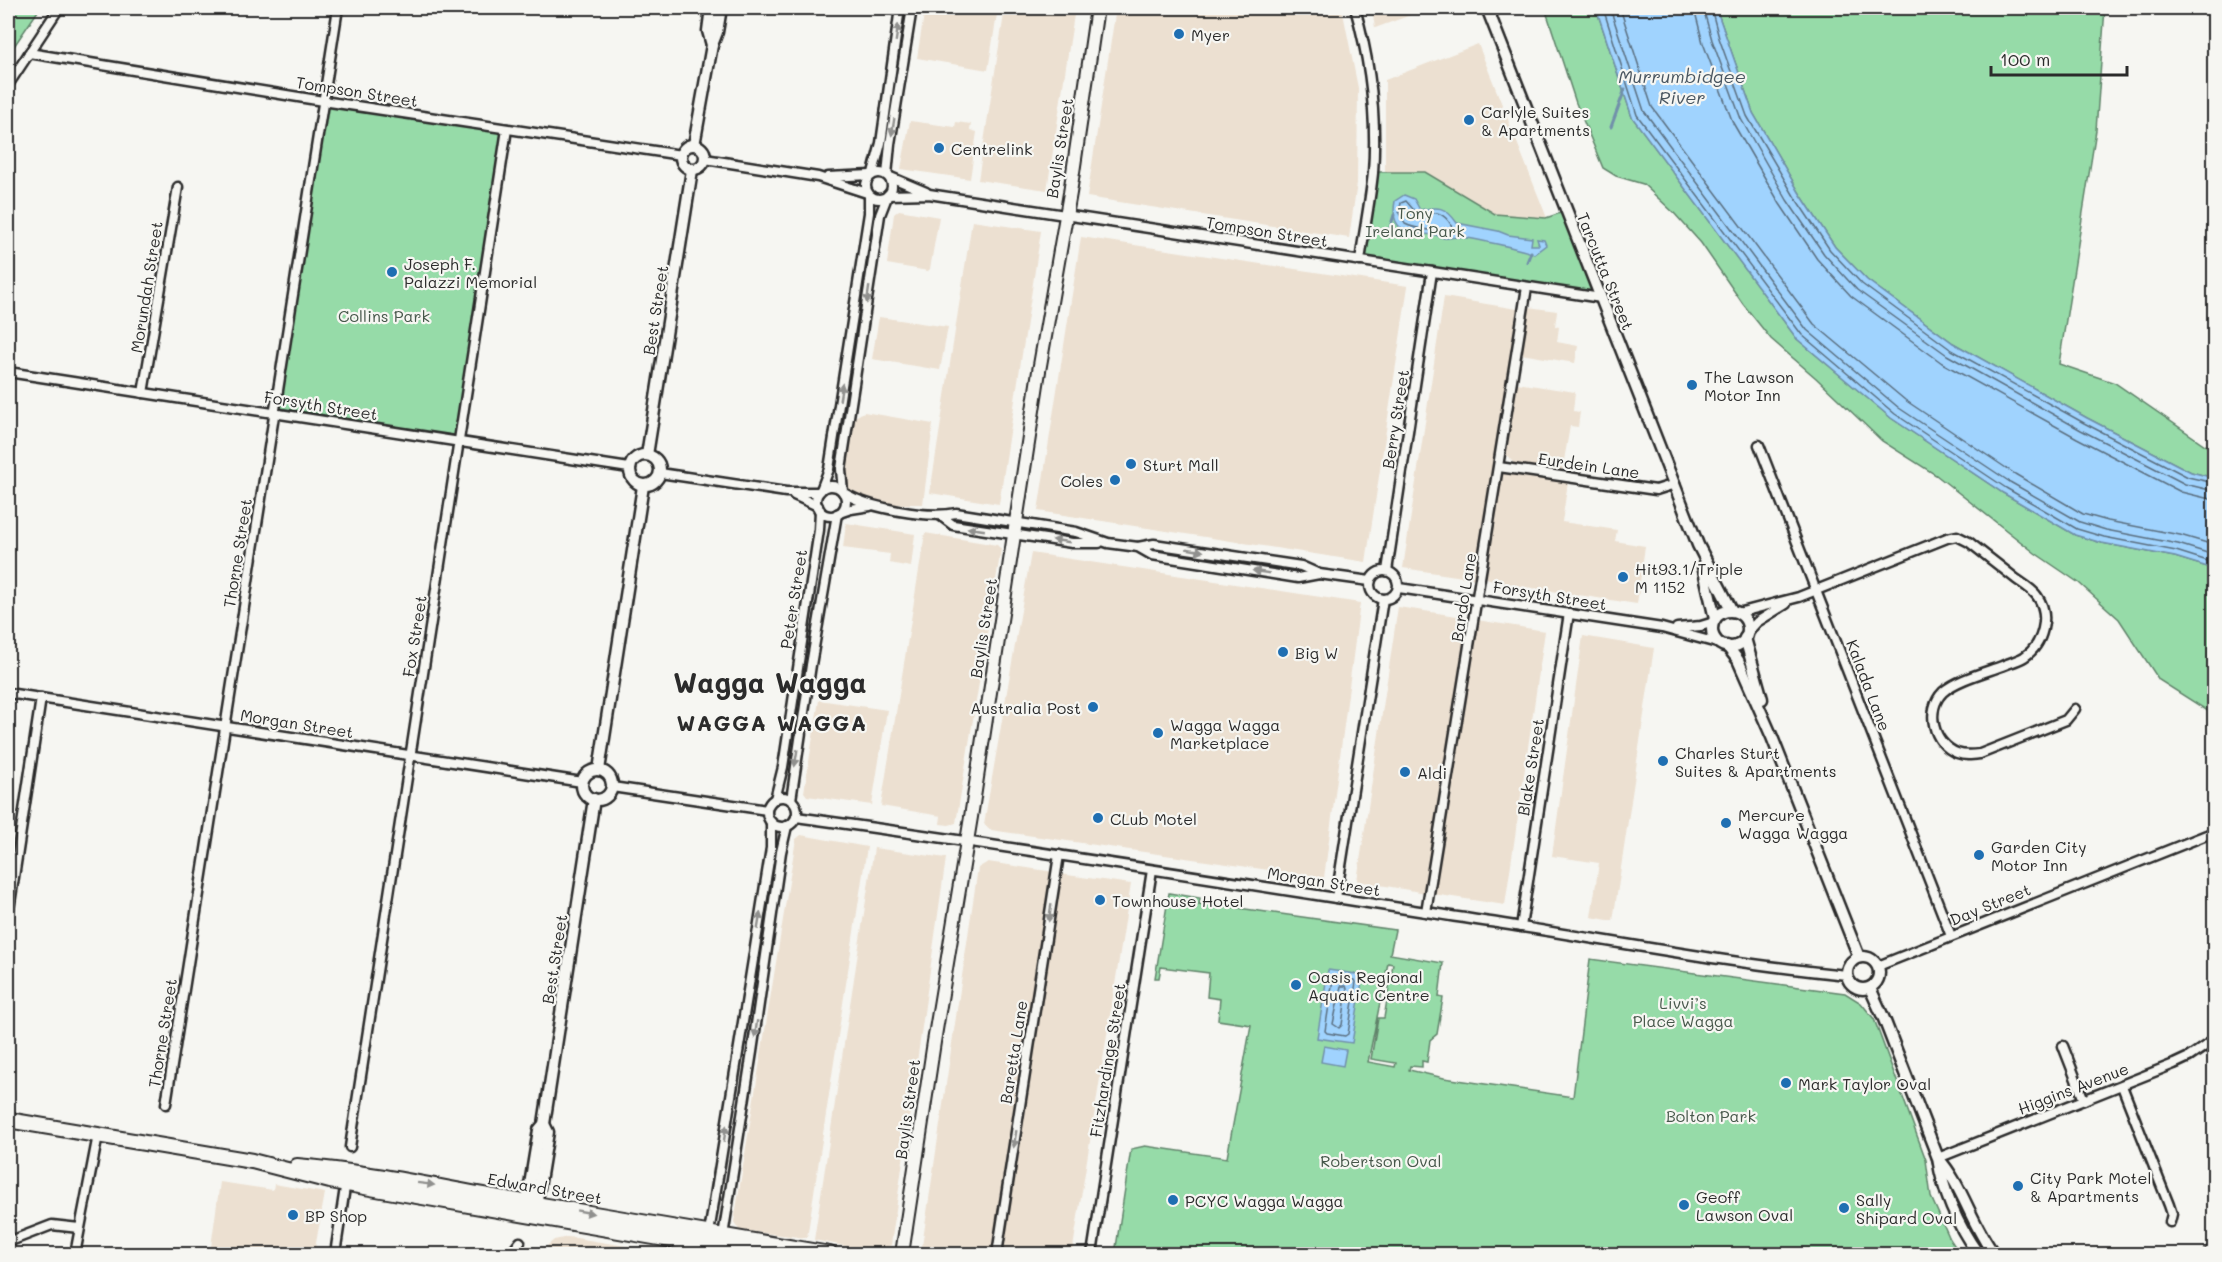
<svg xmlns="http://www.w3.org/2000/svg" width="2222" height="1262" font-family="Mali,sans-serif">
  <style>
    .built { fill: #ece0d1 }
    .green { fill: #96dba8; stroke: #60836a; stroke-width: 1.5; fill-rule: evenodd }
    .water { fill: #a0d3fe; stroke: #7190aa; stroke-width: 1.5 }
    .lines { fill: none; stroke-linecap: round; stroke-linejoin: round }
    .shore { stroke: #5a6e7f; stroke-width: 1.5 }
    .stream { stroke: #7190aa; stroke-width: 3 }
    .minor-casing { stroke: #2b2b2b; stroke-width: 13 }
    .tertiary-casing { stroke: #2b2b2b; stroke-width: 15 }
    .secondary-casing { stroke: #2b2b2b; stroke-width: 16 }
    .trunk-casing { stroke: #2b2b2b; stroke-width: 18 }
    .minor { stroke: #f6f6f2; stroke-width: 8 }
    .tertiary { stroke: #f6f6f2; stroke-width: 10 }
    .secondary { stroke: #f6f6f2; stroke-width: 12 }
    .trunk { stroke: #f6f6f2; stroke-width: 14 }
    .rail-casing { stroke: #2b2b2b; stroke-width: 5 }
    .rail { stroke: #f6f6f2; stroke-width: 3; stroke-dasharray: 9; stroke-linecap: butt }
    .oneway { fill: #90908e }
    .poi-dot { fill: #1f6fb2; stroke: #f6f6f2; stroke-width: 2 }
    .labels { text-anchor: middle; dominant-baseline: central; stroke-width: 4.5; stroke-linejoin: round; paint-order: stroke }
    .poi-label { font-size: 16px; fill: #2b2b2b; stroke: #f6f6f2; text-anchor: start }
    .street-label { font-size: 16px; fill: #2b2b2b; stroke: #f6f6f2 }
    .park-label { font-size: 16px; fill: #46574a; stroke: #f6f6f2 }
    .water-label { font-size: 18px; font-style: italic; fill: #485560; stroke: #f6f6f2 }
    .district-label { font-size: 22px; font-weight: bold; letter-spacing: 1.5px; fill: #2b2b2b; stroke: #f6f6f2 }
    .town-label { font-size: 28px; font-weight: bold; fill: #2b2b2b; stroke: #f6f6f2 }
  </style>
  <rect width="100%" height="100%" fill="#f6f6f2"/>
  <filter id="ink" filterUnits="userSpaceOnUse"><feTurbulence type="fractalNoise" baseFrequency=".0167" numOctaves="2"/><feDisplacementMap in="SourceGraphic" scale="12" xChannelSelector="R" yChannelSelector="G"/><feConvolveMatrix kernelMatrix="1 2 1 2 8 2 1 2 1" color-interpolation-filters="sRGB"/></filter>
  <g filter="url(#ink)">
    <g class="built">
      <path d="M 925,8 L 998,8 L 988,70 L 917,58 Z"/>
      <path d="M 1005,8 L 1075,8 L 1047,190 L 978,180 Z"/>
      <path d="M 1116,8 L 1342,8 L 1358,88 L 1357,183 L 1349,238 L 1087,197 Z"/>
      <path d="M 1372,8 L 1430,8 L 1375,28 Z"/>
      <path d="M 1478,44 L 1547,218 L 1495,214 L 1425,172 L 1385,172 L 1385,80 Z"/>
      <path d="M 910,121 L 955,127 L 956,122 L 971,124 L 970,130 L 977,132 L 970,179 L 901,169 Z"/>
      <path d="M 899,210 L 939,217 L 930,269 L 928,271 L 887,264 L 894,214 Z"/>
      <path d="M 972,221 L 1041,231 L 999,504 L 930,493 Z"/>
      <path d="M 1081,237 L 1408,286 L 1366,562 L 1038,511 Z"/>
      <path d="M 1444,297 L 1517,309 L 1476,579 L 1403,568 Z"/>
      <path d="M 1528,307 L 1557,311 L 1555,326 L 1559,327 L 1557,342 L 1578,346 L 1575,363 L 1521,354 Z"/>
      <path d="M 879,317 L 948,327 L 940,370 L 872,359 Z"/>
      <path d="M 1517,383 L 1575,392 L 1573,411 L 1580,412 L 1578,427 L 1570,426 L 1562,472 L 1515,465 L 1506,454 Z"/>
      <path d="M 864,412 L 933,424 L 923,504 L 874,504 L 844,490 L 842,477 L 853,418 Z"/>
      <path d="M 1512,471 L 1568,482 L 1562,522 L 1617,530 L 1615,541 L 1645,546 L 1637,604 L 1493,582 L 1486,577 L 1503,472 Z"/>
      <path d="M 846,523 L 915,534 L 911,567 L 889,563 L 890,554 L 843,548 Z"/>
      <path d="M 925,533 L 997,545 L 1001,549 L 956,823 L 949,825 L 940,824 L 941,816 L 881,806 Z"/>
      <path d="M 1031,553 L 1360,603 L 1324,878 L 991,830 L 984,824 Z"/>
      <path d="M 1398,607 L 1470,618 L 1426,893 L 1357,881 Z"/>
      <path d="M 1477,620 L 1545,631 L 1505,905 L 1433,894 Z"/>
      <path d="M 1583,636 L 1654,648 L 1613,921 L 1591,917 L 1599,863 L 1552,856 Z"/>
      <path d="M 819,700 L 887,710 L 872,805 L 807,796 L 804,792 Z"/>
      <path d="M 801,835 L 867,847 L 807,1238 L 739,1230 L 734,1222 L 796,839 Z"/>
      <path d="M 874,848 L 946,858 L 891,1245 L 879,1253 L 814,1240 Z"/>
      <path d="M 988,862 L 1054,872 L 994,1254 L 927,1254 L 921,1253 L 978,868 Z"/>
      <path d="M 1060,874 L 1131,884 L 1072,1254 L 1000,1254 Z"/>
      <path d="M 220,1182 L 273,1190 L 274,1184 L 325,1193 L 314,1254 L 210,1254 Z"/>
      <path d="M 568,1237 L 576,1238 L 675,1254 L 544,1254 L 548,1245 L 554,1240 Z"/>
    </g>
    <g class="green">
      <path d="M 8,8 L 40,8 L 8,55 Z"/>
      <path d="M 1545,8 L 1596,8 L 1632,117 L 1797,339 L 1891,418 L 2003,493 L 2075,535 L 2102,543 L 2175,557 L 2214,569 L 2214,715 L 2159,680 L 2119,619 L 2079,583 L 2035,553 L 1936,475 L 1882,441 L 1816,378 L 1771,339 L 1743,304 L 1701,243 L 1674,213 L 1643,184 L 1616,176 L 1603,168 L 1576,103 Z"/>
      <path d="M 1716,8 L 2105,8 L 2096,130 L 2059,364 L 2115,383 L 2208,447 L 2214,449 L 2214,478 L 2191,472 L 2087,418 L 1953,343 L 1867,280 L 1835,247 L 1799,192 L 1753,113 Z"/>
      <path d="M 323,101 L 507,129 L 459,442 L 274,414 Z"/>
      <path d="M 1373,172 L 1425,172 L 1495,214 L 1546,218 L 1566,211 L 1600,298 L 1360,261 Z"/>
      <path d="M 1169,893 L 1200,898 L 1199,905 L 1203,903 L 1395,930 L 1390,954 L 1443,963 L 1439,997 L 1443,998 L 1437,1034 L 1430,1040 L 1427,1062 L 1422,1061 L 1422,1067 L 1410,1066 L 1409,1070 L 1444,1078 L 1573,1097 L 1590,959 L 1845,993 L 1861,1003 L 1874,1019 L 1926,1160 L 1931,1197 L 1950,1239 L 1960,1254 L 1115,1254 L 1131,1149 L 1145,1146 L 1227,1158 L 1251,1025 L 1218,1020 L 1220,999 L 1207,997 L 1209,973 L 1161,967 L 1159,978 L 1155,978 ZM 1388,963 L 1393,964 L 1384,1018 L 1378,1018 L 1371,1059 L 1396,1063 L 1395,1067 L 1368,1062 Z"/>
    </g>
    <g class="water">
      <path d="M 1596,8 L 1716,8 L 1753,113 L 1799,192 L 1835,247 L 1867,280 L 1953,343 L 2087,418 L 2191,472 L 2214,478 L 2214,569 L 2175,557 L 2102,543 L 2075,535 L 2003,493 L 1891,418 L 1797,339 L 1632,117 Z"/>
      <path d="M 1404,195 L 1414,199 L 1420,210 C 1438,206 1445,206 1457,223 L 1498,231 L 1508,235 L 1532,238 L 1531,245 L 1539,245 L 1537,239 L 1544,240 L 1546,245 L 1534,254 C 1529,251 1466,236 1457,237 C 1453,237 1448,239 1444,238 C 1439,238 1440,236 1435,235 C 1410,233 1389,234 1395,201 Z"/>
      <path d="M 1328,970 L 1363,975 L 1352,1043 L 1317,1038 Z"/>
      <path d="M 1324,1046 L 1346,1050 L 1343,1066 L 1321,1062 Z"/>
    </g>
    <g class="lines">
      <g class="shore">
        <path d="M 1603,8 L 1637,115 L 1802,335 L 1895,414 L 2006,488 L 2077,529 L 2104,537 L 2176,551 L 2214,563"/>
        <path d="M 1610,8 L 1644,111 L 1807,330 L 1899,408 L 2010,482 L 2080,522 L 2106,530 L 2178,544 L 2214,555"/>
        <path d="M 1620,8 L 1652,107 L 1814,324 L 1905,400 L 2015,474 L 2083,514 L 2108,521 L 2180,535 L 2214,545"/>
        <path d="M 1694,8 L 1703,43 L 1733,123 L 1780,204 L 1817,259 L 1851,296 L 1942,363 L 2077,438 L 2181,492 L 2214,500"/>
        <path d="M 1703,8 L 1712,40 L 1741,119 L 1787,200 L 1824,254 L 1857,290 L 1947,355 L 2081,430 L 2185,484 L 2214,491"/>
        <path d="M 1711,8 L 1719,38 L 1747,116 L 1794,196 L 1830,250 L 1862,284 L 1950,349 L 2084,423 L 2188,477 L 2214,483"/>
        <path d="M 1406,201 L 1418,215 C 1424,217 1426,214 1432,213 C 1442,211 1451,222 1453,230 C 1444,233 1414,229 1405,224 L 1399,213 L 1401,203 Z"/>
        <path d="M 1336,977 L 1354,980 L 1356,982 L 1348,1034 L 1345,1036 L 1327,1033 L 1325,1031 L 1333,979 Z"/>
        <path d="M 1341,986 L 1346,986 L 1347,989 L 1342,1025 L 1339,1028 L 1333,1024 Z"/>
      </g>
      <g class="stream">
        <path d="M 1611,127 L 1625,89"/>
        <path d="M 1390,228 L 1394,215"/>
        <path d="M 1527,262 L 1531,252"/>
      </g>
      <defs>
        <g id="minor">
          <path d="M 1355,8 C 1370,61 1377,117 1373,173 C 1370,202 1364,232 1360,261"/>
          <path d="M 29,53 L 323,101 L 681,155"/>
          <path d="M 8,85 L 59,8"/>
          <path d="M 705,159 L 818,177 L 867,193"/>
          <circle cx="879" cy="186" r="13"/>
          <path d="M 873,173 L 881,143 L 900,8"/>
          <path d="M 887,175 L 890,144 L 912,8"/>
          <path d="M 888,176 L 926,192"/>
          <path d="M 828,177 L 871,175"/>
          <path d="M 888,195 L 929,194 L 1601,298"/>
          <path d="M 8,372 L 629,468"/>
          <path d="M 143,393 L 178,187"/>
          <path d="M 1759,445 L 1951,936"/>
          <path d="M 1499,467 L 1656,490 L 1675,484"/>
          <path d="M 660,473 L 786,492 L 819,492"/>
          <circle cx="831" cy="501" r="15"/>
          <path d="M 821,490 L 829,469 L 869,213 L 869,196"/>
          <path d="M 843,492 L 841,469 L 880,215 L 887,197"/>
          <path d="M 844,493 C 868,508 928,519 956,513 L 1076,532 L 1108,543 L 1138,547 L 1152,555 L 1298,578 L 1319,574"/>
          <path d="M 794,495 L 818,506"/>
          <path d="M 839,513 L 851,509 L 870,506"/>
          <path d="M 941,516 L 953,525 L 1072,543 L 1099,543"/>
          <path d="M 1138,547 L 1154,544 L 1301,566 L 1319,574 L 1370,581"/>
          <circle cx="1384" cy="585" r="14"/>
          <path d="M 1387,571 L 1432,272"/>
          <path d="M 1399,588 L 1662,628 L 1721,644"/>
          <path d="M 1738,613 L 1799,597 L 1947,538 L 1957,536 L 1969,542 C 1984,554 2000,566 2016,579 C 2023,584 2032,589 2037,596 C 2051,615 2043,645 2024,657 C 2017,661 2009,663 2002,666 C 1986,672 1956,680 1943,692 C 1925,710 1933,744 1957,753 C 1965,756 1972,755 1980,754 L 2066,720 L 2075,709"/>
          <path d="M 1677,628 L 1701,626 L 1714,622"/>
          <path d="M 1747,633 L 1757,622 L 1786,604"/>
          <path d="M 8,693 L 582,782"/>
          <path d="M 612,787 L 767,810"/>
          <circle cx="782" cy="812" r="15"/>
          <path d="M 775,799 L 783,767 L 819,530 L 820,510"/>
          <path d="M 791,800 L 811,665 L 837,514"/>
          <path d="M 796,817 C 1032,849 1268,888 1503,924 C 1618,942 1732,964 1847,975"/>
          <path d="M 1336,898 L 1383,599"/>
          <path d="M 1426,912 L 1527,287"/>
          <path d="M 8,917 L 41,698"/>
          <path d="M 1521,927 L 1569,613"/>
          <path d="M 1878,966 L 2214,832"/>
          <path d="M 2063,1046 L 2084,1100"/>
          <path d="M 2122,1086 L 2169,1205 L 2172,1214 L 2170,1222"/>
          <path d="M 166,1104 L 338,8"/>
          <path d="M 350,1147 L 507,129"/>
          <path d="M 1938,1158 L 2174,1064 L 2189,1057 L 2214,1040"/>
          <path d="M 709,1233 L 771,848 L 771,822"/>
          <path d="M 723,1236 L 752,1052 L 781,852 L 787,826"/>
          <path d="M 8,1242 L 52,1225 L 79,1228"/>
          <path d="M 75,1254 L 98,1135"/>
          <path d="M 335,1254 L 346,1181"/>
          <path d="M 511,1254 L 520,1242"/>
          <path d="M 997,1254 L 1059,855"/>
          <path d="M 1092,1254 L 1152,870"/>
        </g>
        <g id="tertiary">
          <path d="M 711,8 L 708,31 L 712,45"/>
          <path d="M 1487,8 L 1698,545 L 1732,611"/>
          <circle cx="693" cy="157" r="12"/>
          <path d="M 694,145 L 712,45 L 717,32 L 721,8"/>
          <circle cx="645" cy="470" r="15"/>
          <path d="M 647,455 L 692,170"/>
          <path d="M 1703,566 L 1715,619"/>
          <circle cx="1730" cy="629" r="18"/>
          <path d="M 1745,638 L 1762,699"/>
          <path d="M 1727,646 L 1738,660 L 1772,737 L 1859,957"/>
          <path d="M 599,770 L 643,486"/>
          <circle cx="597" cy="785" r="15"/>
          <circle cx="1863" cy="973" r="16"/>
          <path d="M 1870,988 L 1884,1019 L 1938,1158 C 1943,1192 1958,1226 1978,1254"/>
          <path d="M 1938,1158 C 1963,1186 1971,1224 1994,1254"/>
          <path d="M 526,1209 L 539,1130 L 544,1124 L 594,799"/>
          <path d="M 535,1212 L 548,1132 L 544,1124"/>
        </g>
        <path id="secondary" d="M 902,1254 L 934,1042 L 971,817 L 1039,371 L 1070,193 L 1097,8"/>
        <g id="trunk">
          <path d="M 8,1120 L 252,1161 L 330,1181 L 752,1254"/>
          <path d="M 297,1166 C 370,1172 441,1188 512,1200 C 618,1218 725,1236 830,1254"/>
        </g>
      </defs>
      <use href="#minor" class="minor-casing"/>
      <use href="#tertiary" class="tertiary-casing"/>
      <use href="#secondary" class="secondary-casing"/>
      <use href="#trunk" class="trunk-casing"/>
      <use href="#minor" class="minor"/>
      <use href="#tertiary" class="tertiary"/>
      <use href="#secondary" class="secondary"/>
      <use href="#trunk" class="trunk"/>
      <defs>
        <path id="rail" d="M 2203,1254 L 2214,1242"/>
      </defs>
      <use href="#rail" class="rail-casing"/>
      <use href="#rail" class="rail"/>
    </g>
    <defs><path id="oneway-solid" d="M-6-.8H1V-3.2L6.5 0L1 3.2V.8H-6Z" transform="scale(1.5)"/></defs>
    <g class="oneway">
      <use href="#oneway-solid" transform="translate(897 33) rotate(-82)"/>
      <use href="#oneway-solid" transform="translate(893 127) rotate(99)"/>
      <use href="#oneway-solid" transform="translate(868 295) rotate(98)"/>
      <use href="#oneway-solid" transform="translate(841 392) rotate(-81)"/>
      <use href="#oneway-solid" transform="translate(976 529) rotate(-172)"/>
      <use href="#oneway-solid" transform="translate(1061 541) rotate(-172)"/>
      <use href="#oneway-solid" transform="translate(1195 550) rotate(9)"/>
      <use href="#oneway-solid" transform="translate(1261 572) rotate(-171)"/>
      <use href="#oneway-solid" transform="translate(796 758) rotate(99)"/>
      <use href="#oneway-solid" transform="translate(1050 913) rotate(99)"/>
      <use href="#oneway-solid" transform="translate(759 921) rotate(-81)"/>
      <use href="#oneway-solid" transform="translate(756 1029) rotate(98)"/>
      <use href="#oneway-solid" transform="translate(725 1134) rotate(-81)"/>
      <use href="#oneway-solid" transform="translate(1015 1139) rotate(99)"/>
      <use href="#oneway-solid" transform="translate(426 1184) rotate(7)"/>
      <use href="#oneway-solid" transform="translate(585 1212) rotate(10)"/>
    </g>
  </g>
  <g class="poi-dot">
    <circle cx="1179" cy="34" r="6"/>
    <circle cx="1469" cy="120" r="6"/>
    <circle cx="939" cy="148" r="6"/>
    <circle cx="392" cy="272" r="6"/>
    <circle cx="1692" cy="385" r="6"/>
    <circle cx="1131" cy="464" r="6"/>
    <circle cx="1115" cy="480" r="6"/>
    <circle cx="1623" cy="577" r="6"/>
    <circle cx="1283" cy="652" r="6"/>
    <circle cx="1093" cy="707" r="6"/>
    <circle cx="1158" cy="733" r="6"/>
    <circle cx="1663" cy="761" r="6"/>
    <circle cx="1405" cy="772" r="6"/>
    <circle cx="1098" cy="818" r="6"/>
    <circle cx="1726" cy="823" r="6"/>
    <circle cx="1979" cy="855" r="6"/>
    <circle cx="1100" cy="900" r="6"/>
    <circle cx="1296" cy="985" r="6"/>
    <circle cx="1786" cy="1083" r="6"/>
    <circle cx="2018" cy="1186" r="6"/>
    <circle cx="1173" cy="1200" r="6"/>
    <circle cx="1684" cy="1205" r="6"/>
    <circle cx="1844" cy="1208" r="6"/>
    <circle cx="293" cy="1215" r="6"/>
  </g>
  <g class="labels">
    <g class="poi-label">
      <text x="1191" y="34">Myer</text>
      <text x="1481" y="111">Carlyle Suites<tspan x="1481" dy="18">&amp; Apartments</tspan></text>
      <text x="951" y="148">Centrelink</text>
      <text x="404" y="263">Joseph F.<tspan x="404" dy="18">Palazzi Memorial</tspan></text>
      <text x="1704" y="376">The Lawson<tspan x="1704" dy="18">Motor Inn</tspan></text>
      <text x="1143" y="464">Sturt Mall</text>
      <text x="1103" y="480" text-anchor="end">Coles</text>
      <text x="1635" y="568">Hit93.1/Triple<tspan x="1635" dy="18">M 1152</tspan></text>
      <text x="1295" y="652">Big W</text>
      <text x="1081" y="707" text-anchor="end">Australia Post</text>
      <text x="1170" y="724">Wagga Wagga<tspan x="1170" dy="18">Marketplace</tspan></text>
      <text x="1675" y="752">Charles Sturt<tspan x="1675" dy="18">Suites &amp; Apartments</tspan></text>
      <text x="1417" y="772">Aldi</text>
      <text x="1738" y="814">Mercure<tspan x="1738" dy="18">Wagga Wagga</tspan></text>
      <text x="1110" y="818">CLub Motel</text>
      <text x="1991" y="846">Garden City<tspan x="1991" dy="18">Motor Inn</tspan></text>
      <text x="1112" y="900">Townhouse Hotel</text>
      <text x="1308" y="976">Oasis Regional<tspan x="1308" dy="18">Aquatic Centre</tspan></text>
      <text x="1798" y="1083">Mark Taylor Oval</text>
      <text x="2030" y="1177">City Park Motel<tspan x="2030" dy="18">&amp; Apartments</tspan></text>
      <text x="1696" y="1196">Geoff<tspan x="1696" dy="18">Lawson Oval</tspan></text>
      <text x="1856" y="1199">Sally<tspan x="1856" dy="18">Shipard Oval</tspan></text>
      <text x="1185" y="1200">PCYC Wagga Wagga</text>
      <text x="305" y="1215">BP Shop</text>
    </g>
    <g class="street-label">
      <text transform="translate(357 91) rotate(9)">Tompson Street</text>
      <text transform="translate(1059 148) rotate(-81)">Baylis Street</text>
      <text transform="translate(1267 231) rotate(9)">Tompson Street</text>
      <text transform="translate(1606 271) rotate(68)">Tarcutta Street</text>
      <text transform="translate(146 287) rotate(-81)">Morundah Street</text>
      <text transform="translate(655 310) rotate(-81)">Best Street</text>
      <text transform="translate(321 405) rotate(9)">Forsyth Street</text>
      <text transform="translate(1395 419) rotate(-81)">Berry Street</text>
      <text transform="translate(1589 465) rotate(8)">Eurdein Lane</text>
      <text transform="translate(237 553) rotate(-81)">Thorne Street</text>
      <text transform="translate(1550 595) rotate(9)">Forsyth Street</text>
      <text transform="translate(1463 597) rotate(-81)">Bardo Lane</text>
      <text transform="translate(793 599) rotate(-81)">Peter Street</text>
      <text transform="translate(983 628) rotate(-81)">Baylis Street</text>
      <text transform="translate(414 636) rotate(-81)">Fox Street</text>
      <text transform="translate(1869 685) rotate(69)">Kalada Lane</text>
      <text transform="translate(297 723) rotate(9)">Morgan Street</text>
      <text transform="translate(1530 767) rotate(-81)">Blake Street</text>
      <text transform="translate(1324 881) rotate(9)">Morgan Street</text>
      <text transform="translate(1990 904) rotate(-22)">Day Street</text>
      <text transform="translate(554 959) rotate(-81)">Best Street</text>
      <text transform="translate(162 1033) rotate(-81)">Thorne Street</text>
      <text transform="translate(1013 1052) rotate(-81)">Baretta Lane</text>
      <text transform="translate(1107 1060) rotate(-81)">Fitzhardinge Street</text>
      <text transform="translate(2073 1088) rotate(-21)">Higgins Avenue</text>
      <text transform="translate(907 1109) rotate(-82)">Baylis Street</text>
      <text transform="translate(545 1188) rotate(10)">Edward Street</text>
    </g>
    <g class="park-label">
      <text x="1415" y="212">Tony<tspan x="1415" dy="18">Ireland Park</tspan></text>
      <text x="384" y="315">Collins Park</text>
      <text x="1683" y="1002">Livvi’s<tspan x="1683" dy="18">Place Wagga</tspan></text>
      <text x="1711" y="1115">Bolton Park</text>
      <text x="1381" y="1160">Robertson Oval</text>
    </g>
    <g class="water-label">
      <text x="1682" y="76">Murrumbidgee<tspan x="1682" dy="21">River</tspan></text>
    </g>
    <g class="district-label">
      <text x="772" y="722">WAGGA WAGGA</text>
    </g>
    <g class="town-label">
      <text x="770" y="682">Wagga Wagga</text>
    </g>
  </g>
  <rect width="2222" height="1262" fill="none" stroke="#f6f6f2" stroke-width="30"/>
  <rect x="15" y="15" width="2192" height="1232" fill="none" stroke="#2b2b2b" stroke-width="2" filter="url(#ink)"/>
  <path d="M1991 66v9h136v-9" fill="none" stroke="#2b2b2b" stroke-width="3"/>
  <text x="2000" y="66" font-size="18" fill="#2b2b2b" stroke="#f6f6f2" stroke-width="4.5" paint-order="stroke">100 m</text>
</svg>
